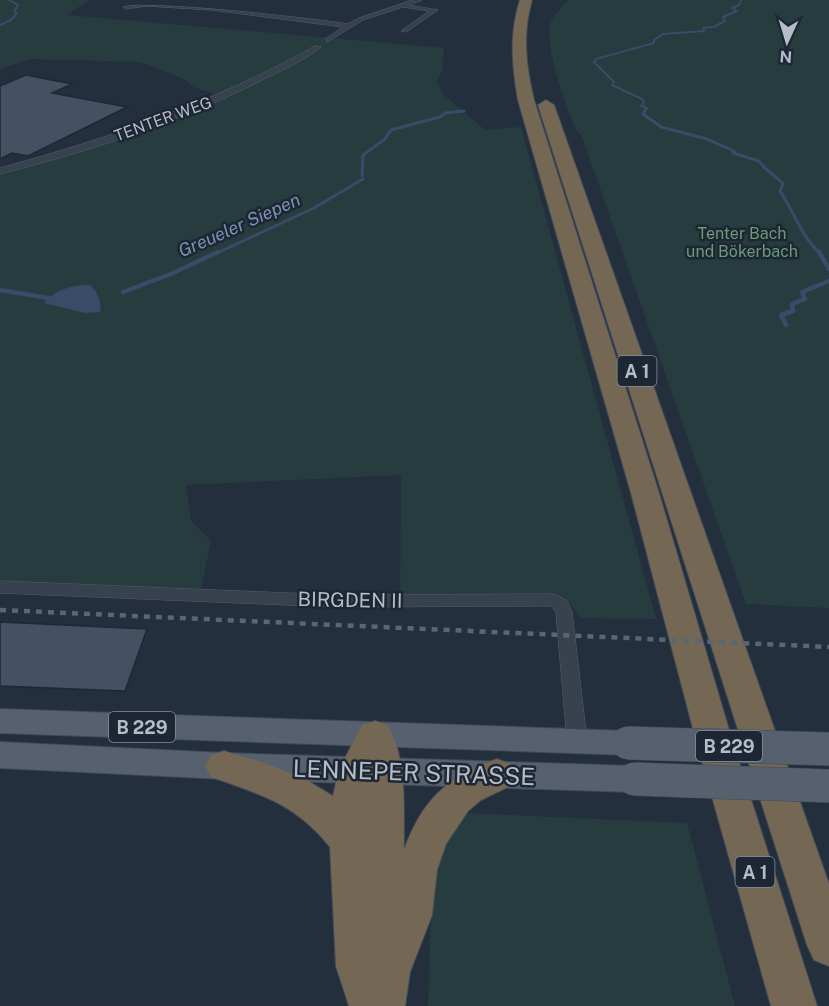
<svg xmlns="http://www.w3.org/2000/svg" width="829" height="1006" font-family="'Public Sans',sans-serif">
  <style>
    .green { fill: #263c3f }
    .water { fill: #394c67 }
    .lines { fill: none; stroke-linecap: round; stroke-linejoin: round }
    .stream-far2 { stroke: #394c67; stroke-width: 2 }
    .stream-far1 { stroke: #394c67; stroke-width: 3 }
    .stream { stroke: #394c67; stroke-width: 4.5 }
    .building { fill: #455162; stroke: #1f2835; stroke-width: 1.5 }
    .minor-casing { stroke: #565f6c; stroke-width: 1 }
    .primary-casing { stroke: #414a57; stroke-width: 2 }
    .motorway-casing { stroke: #434c59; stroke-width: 2 }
    .minor { fill: #38414e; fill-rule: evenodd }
    .primary { fill: #56606e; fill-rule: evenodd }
    .motorway { fill: #746855; fill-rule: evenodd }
    .rail { stroke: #5a6575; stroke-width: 4.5; stroke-dasharray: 6 6; stroke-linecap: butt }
    .primary-bridge-casing { stroke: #414a57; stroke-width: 34; stroke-linecap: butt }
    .primary-bridge { stroke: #56606e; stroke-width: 33 }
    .labels { text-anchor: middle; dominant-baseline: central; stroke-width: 5; stroke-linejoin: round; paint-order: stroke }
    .far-street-label { font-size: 16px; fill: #b4bcc9; stroke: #1d2633 }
    .far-park-label { font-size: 16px; fill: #6b9a76; stroke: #1d2633 }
    .far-water-label { font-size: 18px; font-style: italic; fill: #7c92b1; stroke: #1d2633 }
    .shield { fill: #1d2633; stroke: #878f9c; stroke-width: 1.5 }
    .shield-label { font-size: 18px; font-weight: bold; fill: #b4bcc9 }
    .street-label { font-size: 20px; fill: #b4bcc9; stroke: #1d2633 }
    .near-street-label { font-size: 24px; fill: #b4bcc9; stroke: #1d2633 }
  </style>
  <rect width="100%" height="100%" fill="#242f3e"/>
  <g class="green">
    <path d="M 0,0 L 89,0 L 67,15 L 444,48 L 442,70 L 437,82 L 443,94 L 485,130 L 521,127 L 656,619 L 581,618 L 565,597 L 400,597 L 401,475 L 186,485 L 191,521 L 211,541 L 201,589 L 0,581 L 0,174 L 122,139 L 184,117 L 219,95 L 195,88 L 182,78 L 140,62 L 30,59 L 0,69 Z"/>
    <path d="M 568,0 L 829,0 L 829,608 L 746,604 L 581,134 L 577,132 C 567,107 543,48 551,22 C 553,16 563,6 568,0 Z"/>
    <path d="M 463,813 L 687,823 L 735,1006 L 428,1006 L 432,887 L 437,859 Z"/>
  </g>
  <path class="water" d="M 90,285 C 97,290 102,304 100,312 L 85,313 L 44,303 C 54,290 74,284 90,285 Z"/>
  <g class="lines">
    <g class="stream-far2">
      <path d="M 0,25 L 11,20 L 17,13 L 14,12 L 18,5 L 9,0"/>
      <path d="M 645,110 L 647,108 L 641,106 L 644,103 L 642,99 L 612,85 L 614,82 L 594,62 L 596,59 L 654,43 L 654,40 L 663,34 L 704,31 L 703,28 L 714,27 L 725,21 L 723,17 L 737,11 L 732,8 L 739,5 L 741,0"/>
    </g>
    <g class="stream-far1">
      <path d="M 646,109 L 643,114 L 661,127 L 707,139 L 734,151 L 733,153 L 759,161 C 766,172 775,174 783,184 L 780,191 C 795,213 801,237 821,254"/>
      <path d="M 362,176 L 363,155 L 385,139 L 391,130 L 440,117 L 445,113 L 464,111"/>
      <path d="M 215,254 L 314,208 L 363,179"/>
    </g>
    <g class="stream">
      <path d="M 819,252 L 829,269"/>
      <path d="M 0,290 L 54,299"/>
      <path d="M 123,292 L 171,274 L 218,252"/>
      <path d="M 786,325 L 781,315 L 793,311 L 792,304 L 805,299 L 802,292 L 829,281"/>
    </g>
  </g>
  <g class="building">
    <path d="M 26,75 L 72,84 L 52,93 L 127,107 L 28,156 L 12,153 L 0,159 L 0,86 Z"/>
    <path d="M 0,622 L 147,629 L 125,691 L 0,686 Z"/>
  </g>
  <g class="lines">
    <defs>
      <g id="minor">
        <path d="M 413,0 L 422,0 L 409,5 L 438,10 L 406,32 L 401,31 L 429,11 L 403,7 L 363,20 L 327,42 L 325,39 L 343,27 L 212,10 L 146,6 L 126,9 L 123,7 C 148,0 311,18 348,24 L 359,18 Z"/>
        <path d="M 315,46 L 321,47 C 304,61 280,71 260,81 C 178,123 89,151 0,174 L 0,168 C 110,138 215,102 315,46 Z"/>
        <path d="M 0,581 L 335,595 L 553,594 L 567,600 L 572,612 L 587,741 L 584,746 L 577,749 L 570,746 L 567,741 L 556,612 L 551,606 L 335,607 L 0,593 Z"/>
      </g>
      <g id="primary">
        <path d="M 0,709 L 628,731 L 639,734 L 643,743 L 639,752 L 628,755 L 0,733 Z"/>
        <path d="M 0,742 L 224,753 L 634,766 L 645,770 L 650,779 L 645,788 L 634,792 L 224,779 L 0,768 Z"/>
      </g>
      <g id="motorway">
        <path d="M 520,0 L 532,0 C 522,34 526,66 534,100 L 659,493 L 732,740 L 817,1006 L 771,1006 L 696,740 L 631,493 L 518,100 C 512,66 509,34 520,0 Z"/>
        <path d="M 546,100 L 554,105 L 829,884 L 829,966 L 814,960 L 807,945 L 538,105 Z"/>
        <path d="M 375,721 L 388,725 C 408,763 403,808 404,850 C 422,800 447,777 497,759 L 510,764 L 516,775 L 510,786 L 481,800 L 468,811 L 446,844 L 437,870 L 432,915 L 410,972 L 405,1006 L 349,1006 L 336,966 L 330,847 C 296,804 261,794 211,777 L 205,766 L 211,755 L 224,751 L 264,763 L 303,778 L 333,796 L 339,770 L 362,725 Z"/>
      </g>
    </defs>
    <use href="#minor" class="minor-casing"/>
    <use href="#primary" class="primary-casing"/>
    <use href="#motorway" class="motorway-casing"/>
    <use href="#minor" class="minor"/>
    <use href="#primary" class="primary"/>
    <use href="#motorway" class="motorway"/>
    <path class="rail" d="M 0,610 L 829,647"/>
    <defs>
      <g id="primary-bridge">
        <path d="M 628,743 L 829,749"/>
        <path d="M 634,779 L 829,786"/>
      </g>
    </defs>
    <use href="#primary-bridge" class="primary-bridge-casing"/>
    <use href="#primary-bridge" class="primary-bridge"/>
  </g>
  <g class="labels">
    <g class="far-street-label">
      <text transform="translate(163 119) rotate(-20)">TENTER WEG</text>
    </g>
    <g class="far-park-label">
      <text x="742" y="233">Tenter Bach<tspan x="742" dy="18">und Bökerbach</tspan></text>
    </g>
    <g class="far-water-label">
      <text transform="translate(239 225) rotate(-24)">Greueler Siepen</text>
    </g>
    <g class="shield">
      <rect x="617.5" y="356" width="39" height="30" rx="4.5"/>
      <rect x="109" y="712" width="66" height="30" rx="4.5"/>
      <rect x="696" y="731" width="66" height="30" rx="4.5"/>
      <rect x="735.5" y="857" width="39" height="30" rx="4.5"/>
    </g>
    <g class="shield-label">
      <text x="637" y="371">A 1</text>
      <text x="142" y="727">B 229</text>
      <text x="729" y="746">B 229</text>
      <text x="755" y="872">A 1</text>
    </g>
    <g class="street-label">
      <text transform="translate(350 600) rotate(1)">BIRGDEN II</text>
    </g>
    <g class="near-street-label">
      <text transform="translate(414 772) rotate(2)">LENNEPER STRASSE</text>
    </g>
  </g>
  <g transform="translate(787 42) rotate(184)" stroke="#1d2633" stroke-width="4.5" paint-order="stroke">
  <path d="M0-4.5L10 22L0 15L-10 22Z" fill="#b4bcc9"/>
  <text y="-9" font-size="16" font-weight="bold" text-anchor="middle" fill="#b4bcc9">N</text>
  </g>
</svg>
